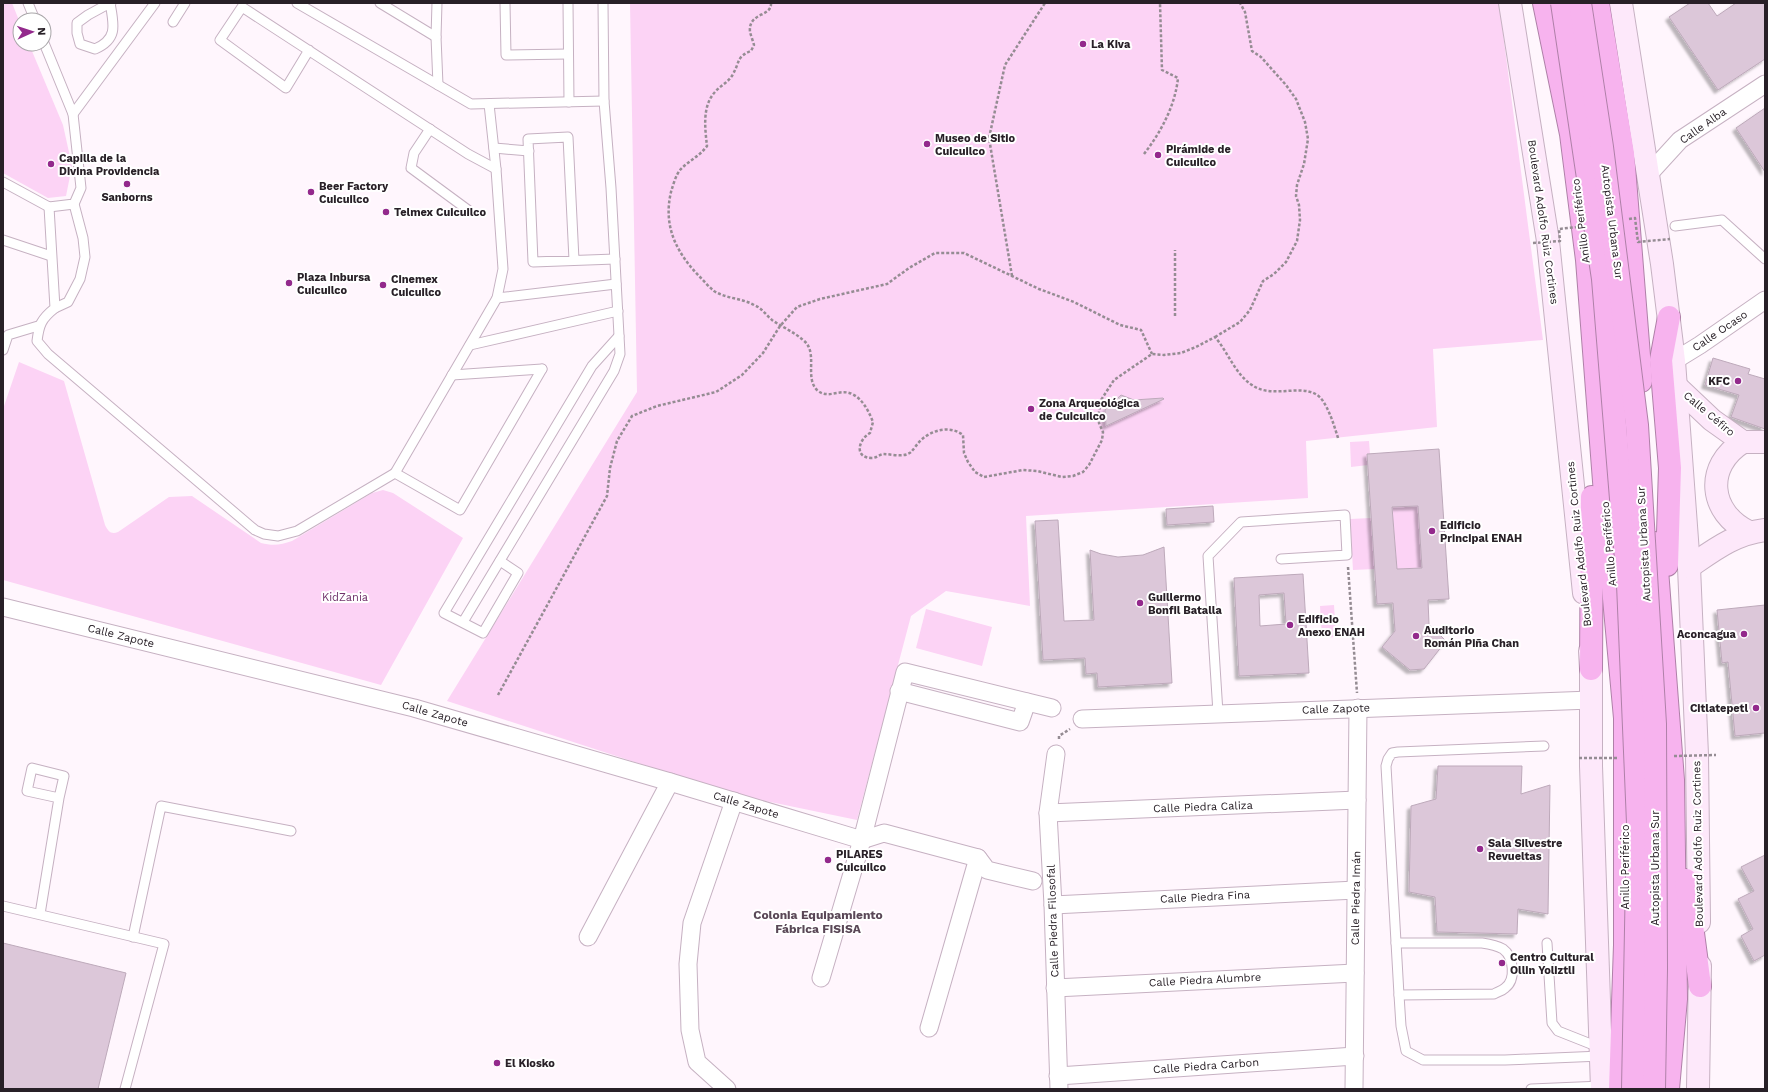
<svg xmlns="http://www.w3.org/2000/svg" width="1768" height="1092" font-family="'Work Sans',sans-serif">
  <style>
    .green { fill: #fcd3f5 }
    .building { fill: #dcc7d9; stroke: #bda9ba; fill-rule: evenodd; filter: url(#shadow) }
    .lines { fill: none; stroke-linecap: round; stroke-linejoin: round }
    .lane-casing { stroke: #c6b1c2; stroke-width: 11 }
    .street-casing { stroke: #c6b1c2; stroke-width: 19 }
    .secondary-casing { stroke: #c6b1c2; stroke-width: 24 }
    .highway-casing { stroke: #af80a8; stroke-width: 24 }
    .path { stroke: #958c93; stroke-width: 2.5; stroke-dasharray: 3 2; stroke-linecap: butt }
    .lane { stroke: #fff; stroke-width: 9 }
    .street { stroke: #fff; stroke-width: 17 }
    .secondary { stroke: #fde8fa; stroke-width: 22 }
    .highway { stroke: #f7b3ee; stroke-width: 22 }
    .highway-bridge-casing { stroke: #af80a8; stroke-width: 24; stroke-linecap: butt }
    .path-bridge { stroke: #958c93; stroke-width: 2.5; stroke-dasharray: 3 2; stroke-linecap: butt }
    .highway-bridge { stroke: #f7b3ee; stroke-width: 22 }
    .poi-dot { fill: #93298c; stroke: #fff; stroke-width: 1.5 }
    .labels { text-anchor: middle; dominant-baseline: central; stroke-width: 4; stroke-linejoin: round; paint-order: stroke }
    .poi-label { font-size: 11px; font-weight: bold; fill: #282027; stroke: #fff; text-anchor: start }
    .street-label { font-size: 11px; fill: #282027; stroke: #fff }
    .park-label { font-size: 11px; fill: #6f3069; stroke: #fff }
    .neighbourhood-label { font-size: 12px; font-weight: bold; fill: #5a4857; stroke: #fff }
  </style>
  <defs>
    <filter id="shadow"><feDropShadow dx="-3.5" dy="3.5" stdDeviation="1" flood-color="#0004"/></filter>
  </defs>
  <rect width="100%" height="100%" fill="#fff6fd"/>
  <g class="green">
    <path d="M 3,3 L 12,3 L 20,23 L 20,44 L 29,44 L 63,125 L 72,166 L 66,196 L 48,198 L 3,173 Z"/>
    <path d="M 630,3 L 1499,3 L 1543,340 L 1433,349 L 1437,427 L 1306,441 L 1308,498 L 1026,516 L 1030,606 L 946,591 L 911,616 L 857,820 L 736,795 L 447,701 L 637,392 Z"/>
    <path d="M 19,362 L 64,381 L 105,525 C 108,531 111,535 118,532 L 169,497 L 192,496 L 261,543 C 273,546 281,545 292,541 L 372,493 L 383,490 L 393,493 L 463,538 L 381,685 L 3,580 L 3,409 Z"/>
    <path d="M 1369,441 L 1370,454 L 1367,454 L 1368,465 L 1351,467 L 1350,442 Z"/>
    <path d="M 1418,506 L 1422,568 L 1397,569 L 1392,507 Z"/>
    <path d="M 1371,518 L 1375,569 L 1353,570 L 1350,519 Z"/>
    <path d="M 1334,605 L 1336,637 L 1322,638 L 1320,606 Z"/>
    <path d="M 926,609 L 992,627 L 982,666 L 916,648 Z"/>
  </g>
  <g class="building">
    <path d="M 1690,3 L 1708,3 L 1717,16 L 1736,3 L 1765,3 L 1765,59 L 1718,90 L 1669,17 Z"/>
    <path d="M 1765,108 L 1765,172 L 1736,128 Z"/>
    <path d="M 1713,358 L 1750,369 L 1748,374 L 1765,379 L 1765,429 L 1731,417 L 1739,395 L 1705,385 Z"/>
    <path d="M 1121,395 L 1134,400 L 1163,398 L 1164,399 L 1106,426 L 1105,410 Z"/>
    <path d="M 1439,449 L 1449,599 L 1428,600 L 1429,624 L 1446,641 L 1424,669 L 1410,670 L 1382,647 L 1395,631 L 1393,603 L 1377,604 L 1367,454 ZM 1418,506 L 1422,568 L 1397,569 L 1392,507 Z"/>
    <path d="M 1213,506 L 1214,522 L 1167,525 L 1166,509 Z"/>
    <path d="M 1058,520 L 1064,621 L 1094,620 L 1090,550 L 1101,554 L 1118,557 L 1143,555 L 1164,547 L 1172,683 L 1098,687 L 1097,673 L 1086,674 L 1085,658 L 1043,660 L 1035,521 Z"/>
    <path d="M 1303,574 L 1309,673 L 1239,676 L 1234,578 ZM 1284,593 L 1286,624 L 1260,626 L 1259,595 Z"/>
    <path d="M 1765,605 L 1765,733 L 1735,736 L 1728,662 L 1722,663 L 1717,610 Z"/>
    <path d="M 1438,766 L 1522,766 L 1521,794 L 1550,785 L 1548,914 L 1518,909 L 1517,934 L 1437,932 L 1435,897 L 1409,892 L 1411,806 L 1436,799 Z"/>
    <path d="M 1765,855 L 1765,955 L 1754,961 L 1741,936 L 1753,929 L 1738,899 L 1754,891 L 1741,867 Z"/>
    <path d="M 3,943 L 126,973 L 98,1089 L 3,1089 Z"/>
  </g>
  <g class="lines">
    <defs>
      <g id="lane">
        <path d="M 28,3 L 35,20"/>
        <path d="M 110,3 C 114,25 118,39 95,49 L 80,44 L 77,33 L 77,23 L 88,15 L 110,3 L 111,3"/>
        <path d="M 297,3 L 471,104 L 604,101"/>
        <path d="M 380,3 L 436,37"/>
        <path d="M 437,3 L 436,37 L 438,85"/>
        <path d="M 505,3 L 506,55 L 568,54"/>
        <path d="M 568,3 L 569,102"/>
        <path d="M 173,22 L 185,3"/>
        <path d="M 309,50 L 286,88 L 220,40 L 242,7 L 468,154 L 496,169"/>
        <path d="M 73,114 L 155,3"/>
        <path d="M 430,129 L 414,153 L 411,168 L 468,210"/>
        <path d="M 494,148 L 529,151"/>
        <path d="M 3,182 L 49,207 L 74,204 L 81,188 L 73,114 L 44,43"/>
        <path d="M 49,207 L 55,308 C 41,319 39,325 37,341 L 48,354 L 255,530 L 264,534 L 278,536 L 297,531 L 395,473 L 460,510 L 542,369"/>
        <path d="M 1675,226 L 1722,220 L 1765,259"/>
        <path d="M 3,240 L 51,256"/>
        <path d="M 574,260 L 568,137 L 528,139 L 533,262 L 615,259"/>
        <path d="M 497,298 L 616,284"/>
        <path d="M 55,308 L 68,302 L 80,279 L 85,257 L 83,238 L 74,204"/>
        <path d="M 470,345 L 618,311"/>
        <path d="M 3,350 L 8,335 L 38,326"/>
        <path d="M 452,375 L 542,369"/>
        <path d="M 395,473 L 497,298 L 503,269 L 496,169 L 489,104"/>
        <path d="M 500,561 L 518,573 L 483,633 L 444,613 L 592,366 L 619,336"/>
        <path d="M 463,622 L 614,371 L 620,354 L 611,188 L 604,101 L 603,3"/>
        <path d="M 1218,713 L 1208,556 L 1241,522 L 1345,515 L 1347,555 L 1281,559"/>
        <path d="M 1544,746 L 1398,752 L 1392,753 L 1388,759 L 1386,766 L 1399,995 L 1401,1026 L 1406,1051 L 1423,1060 L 1505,1060 L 1601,1056"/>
        <path d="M 3,906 L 164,944 L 125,1089"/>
        <path d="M 40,914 L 59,798 L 64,776 L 32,768 L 27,791 L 59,798"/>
        <path d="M 133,937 L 161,806 L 291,831"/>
        <path d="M 1396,943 L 1482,943 C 1489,944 1496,945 1503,949 C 1514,957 1516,980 1505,988 C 1502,991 1497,992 1494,994 L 1399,995"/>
        <path d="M 1547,943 L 1552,1023 L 1558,1031 L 1601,1048"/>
        <path d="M 1531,1089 L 1602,1086"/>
      </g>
      <g id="street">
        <path d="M 1648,175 L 1680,140 L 1765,84"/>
        <path d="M 1674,361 L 1700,345 L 1765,300"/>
        <path d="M 3,607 L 414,708 L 670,782 L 862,840"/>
        <path d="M 899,691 L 1020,722 L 1027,702"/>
        <path d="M 1082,719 L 1591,700"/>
        <path d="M 1056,754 L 1048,813 L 1053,905 L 1059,1089"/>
        <path d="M 1048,813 L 1357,800"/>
        <path d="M 862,840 L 884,833 L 978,858 L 987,870 L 1033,881"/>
        <path d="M 1053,905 L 1356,890"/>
        <path d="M 588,937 L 670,782"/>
        <path d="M 821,978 L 862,840 L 905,672 L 1052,708"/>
        <path d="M 1055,988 L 1355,973"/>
        <path d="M 929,1028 L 978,858"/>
        <path d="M 1058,1076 L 1355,1056"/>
        <path d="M 727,1089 L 697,1062 L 690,1030 L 688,964 L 692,923 L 734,801"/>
        <path d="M 1354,1089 L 1358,708"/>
      </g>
      <g id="secondary">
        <path d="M 1510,3 L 1548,241 L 1584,593"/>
        <path d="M 1621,3 L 1662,264 L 1674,361 L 1689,567 L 1697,755 L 1699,922"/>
        <path d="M 1676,386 L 1712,420 L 1743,442 L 1765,442"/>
        <path d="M 1743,442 C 1704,466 1709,513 1749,532"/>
        <path d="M 1689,567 C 1714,550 1734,534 1765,530"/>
        <path d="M 1590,651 L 1591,669 L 1591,766 L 1602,1089"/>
        <path d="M 1698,1089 L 1700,966"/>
      </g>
      <g id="highway">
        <path d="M 1544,3 L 1571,134 L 1587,260 L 1608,533 L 1625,718 L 1625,945 L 1620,1089"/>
        <path d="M 1598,3 L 1623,154 L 1641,381"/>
        <path d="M 1655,543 L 1673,780 L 1676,999 L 1668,1089"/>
        <path d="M 1667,565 L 1670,468 L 1661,360 L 1669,317"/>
        <path d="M 1591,669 L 1592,497"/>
        <path d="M 1686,880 L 1700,986"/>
      </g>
    </defs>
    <use href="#lane" class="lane-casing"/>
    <use href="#street" class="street-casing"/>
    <use href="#secondary" class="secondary-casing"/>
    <use href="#highway" class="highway-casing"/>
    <g class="path">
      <path d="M 771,3 C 772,17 748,12 750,32 C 751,36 753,41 754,45 L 751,51 C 736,57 740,62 733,74 C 729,82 721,85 715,92 C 702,106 705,128 707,146 C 699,157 688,161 680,170 C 676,175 673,185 671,192 C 663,226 676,252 699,276 C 704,281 709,287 714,291 C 727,299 742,298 754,305 C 762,308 766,315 772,320 C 782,327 794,332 803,340 C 819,352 804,377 817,390 C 828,400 840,388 852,394 C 863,399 869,412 873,422 L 870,433 C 858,440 854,458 872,458 C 876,458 879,455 883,454 C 892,454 904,458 911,452 C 914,449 917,444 921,440 C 932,430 950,425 963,435 L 964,453 L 968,462 L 975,472 L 984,477 L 1023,470 L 1037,471 L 1062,477 L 1073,476 L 1083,472 L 1089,465 L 1102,440 L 1103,432 L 1099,423 L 1099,412 L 1101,400 L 1114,380 L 1152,354 L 1164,355 L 1181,353 L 1196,347 L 1215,337 C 1228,352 1235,374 1252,385 C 1274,401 1308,379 1323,401 C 1330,412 1334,425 1338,438"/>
      <path d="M 1144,154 C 1161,132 1175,106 1178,78 L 1162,70 L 1160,3"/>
      <path d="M 1012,276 L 989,138 L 1005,65 L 1045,3"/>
      <path d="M 1175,316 L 1175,250"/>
      <path d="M 1215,337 L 1240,322 L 1250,310 L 1263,281 L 1274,274 L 1286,262 L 1297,241 L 1300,220 L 1299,205 L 1296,196 L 1297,185 L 1304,164 L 1308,139 L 1305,122 L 1296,99 L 1286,85 L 1261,57 L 1252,51 L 1245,12 L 1240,3"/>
      <path d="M 1348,567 L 1357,693"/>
      <path d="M 498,695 L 607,496 L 610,468 L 617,441 L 632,416 L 657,406 L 716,392 L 742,375 L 763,353 L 780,326 L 797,307 L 820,299 L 887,284 L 909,268 L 935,253 L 964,253 L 1039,289 L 1074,302 L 1120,325 L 1141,330 L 1152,354"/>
      <path d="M 1059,739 L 1059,736 L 1070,729"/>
    </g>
    <use href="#lane" class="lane"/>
    <use href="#street" class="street"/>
    <use href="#secondary" class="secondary"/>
    <use href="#highway" class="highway"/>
    <defs>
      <g id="highway-bridge">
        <path d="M 1562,3 L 1603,279 L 1628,584 L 1638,823 L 1633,1089"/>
        <path d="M 1580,3 L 1602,147 L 1637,425 L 1655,724 L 1656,969 L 1654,1089"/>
      </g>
    </defs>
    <use href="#highway-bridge" class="highway-bridge-casing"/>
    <g class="path-bridge">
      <path d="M 1629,219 L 1635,218 L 1638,242 L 1670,239"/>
      <path d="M 1533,243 L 1560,241 L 1559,229 L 1577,227"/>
      <path d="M 1674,756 L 1716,755"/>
      <path d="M 1579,758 L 1617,758"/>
    </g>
    <use href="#highway-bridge" class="highway-bridge"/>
  </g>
  <g class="poi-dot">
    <circle cx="1083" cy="44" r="4"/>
    <circle cx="927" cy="144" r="4"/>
    <circle cx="1158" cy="155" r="4"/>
    <circle cx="51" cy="164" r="4"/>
    <circle cx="127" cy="184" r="4"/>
    <circle cx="311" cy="192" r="4"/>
    <circle cx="386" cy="212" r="4"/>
    <circle cx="289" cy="283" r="4"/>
    <circle cx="383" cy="285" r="4"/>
    <circle cx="1738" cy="381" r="4"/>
    <circle cx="1031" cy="409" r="4"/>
    <circle cx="1432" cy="531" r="4"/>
    <circle cx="1140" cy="603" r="4"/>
    <circle cx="1290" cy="625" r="4"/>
    <circle cx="1744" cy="634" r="4"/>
    <circle cx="1416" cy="636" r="4"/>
    <circle cx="1756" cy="708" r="4"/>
    <circle cx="1480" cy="849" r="4"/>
    <circle cx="828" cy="860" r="4"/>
    <circle cx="1502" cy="963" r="4"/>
    <circle cx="497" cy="1063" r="4"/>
  </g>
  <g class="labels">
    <g class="poi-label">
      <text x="1091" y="44">La Kiva</text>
      <text x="935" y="138">Museo de Sitio<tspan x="935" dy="13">Cuicuilco</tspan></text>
      <text x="1166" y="149">Pirámide de<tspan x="1166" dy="13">Cuicuilco</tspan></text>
      <text x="59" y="158">Capilla de la<tspan x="59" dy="13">Divina Providencia</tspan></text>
      <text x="319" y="186">Beer Factory<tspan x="319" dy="13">Cuicuilco</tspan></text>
      <text x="127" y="197" text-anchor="middle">Sanborns</text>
      <text x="394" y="212">Telmex Cuicuilco</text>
      <text x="297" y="277">Plaza Inbursa<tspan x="297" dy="13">Cuicuilco</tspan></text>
      <text x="391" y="279">Cinemex<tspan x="391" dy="13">Cuicuilco</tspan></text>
      <text x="1730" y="381" text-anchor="end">KFC</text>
      <text x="1039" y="403">Zona Arqueológica<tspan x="1039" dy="13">de Cuicuilco</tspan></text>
      <text x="1440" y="525">Edificio<tspan x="1440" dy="13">Principal ENAH</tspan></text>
      <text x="1148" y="597">Guillermo<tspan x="1148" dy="13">Bonfil Batalla</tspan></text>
      <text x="1298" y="619">Edificio<tspan x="1298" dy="13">Anexo ENAH</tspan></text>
      <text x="1424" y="630">Auditorio<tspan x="1424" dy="13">Román Piña Chan</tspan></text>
      <text x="1736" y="634" text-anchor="end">Aconcagua</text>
      <text x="1748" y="708" text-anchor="end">Citlatepetl</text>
      <text x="1488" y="843">Sala Silvestre<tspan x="1488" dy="13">Revueltas</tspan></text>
      <text x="836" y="854">PILARES<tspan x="836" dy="13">Cuicuilco</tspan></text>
      <text x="1510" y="957">Centro Cultural<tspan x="1510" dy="13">Ollin Yoliztli</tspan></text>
      <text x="505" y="1063">El Kiosko</text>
    </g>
    <g class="street-label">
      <text transform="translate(1703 126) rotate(-35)">Calle Alba</text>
      <text transform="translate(1581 221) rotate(-97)">Anillo Periférico</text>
      <text transform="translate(1543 222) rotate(82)">Boulevard Adolfo Ruiz Cortines</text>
      <text transform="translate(1612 222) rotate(83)">Autopista Urbana Sur</text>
      <text transform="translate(1720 331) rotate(-34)">Calle Ocaso</text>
      <text transform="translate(1709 414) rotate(40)">Calle Céfiro</text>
      <text transform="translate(1579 544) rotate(-96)">Boulevard Adolfo Ruiz Cortines</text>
      <text transform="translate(1609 544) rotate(-95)">Anillo Periférico</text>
      <text transform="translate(1644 544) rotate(-93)">Autopista Urbana Sur</text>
      <text transform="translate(121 636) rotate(14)">Calle Zapote</text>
      <text transform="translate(1336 709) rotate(-2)">Calle Zapote</text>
      <text transform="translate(435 714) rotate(16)">Calle Zapote</text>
      <text transform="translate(746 805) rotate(17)">Calle Zapote</text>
      <text transform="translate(1203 807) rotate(-2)">Calle Piedra Caliza</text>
      <text transform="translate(1698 844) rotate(-91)">Boulevard Adolfo Ruiz Cortines</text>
      <text transform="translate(1625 867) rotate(-90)">Anillo Periférico</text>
      <text transform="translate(1655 868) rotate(-90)">Autopista Urbana Sur</text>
      <text transform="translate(1205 897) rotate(-3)">Calle Piedra Fina</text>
      <text transform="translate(1356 898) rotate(-89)">Calle Piedra Imán</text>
      <text transform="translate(1053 921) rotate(-92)">Calle Piedra Filosofal</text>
      <text transform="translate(1205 980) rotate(-3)">Calle Piedra Alumbre</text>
      <text transform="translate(1206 1066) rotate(-4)">Calle Piedra Carbon</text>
    </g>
    <g class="park-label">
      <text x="345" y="597">KidZania</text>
    </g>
    <g class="neighbourhood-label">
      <text x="818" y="915">Colonia Equipamiento<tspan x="818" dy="14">Fábrica FISISA</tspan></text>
    </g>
  </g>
  <rect width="1768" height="1092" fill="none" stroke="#282027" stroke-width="8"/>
  <g transform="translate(32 32) rotate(87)"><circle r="19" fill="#ffffff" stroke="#a9a6a9"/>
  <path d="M0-3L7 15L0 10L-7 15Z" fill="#93298c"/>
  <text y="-6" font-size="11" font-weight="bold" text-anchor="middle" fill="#282027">N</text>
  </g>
</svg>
